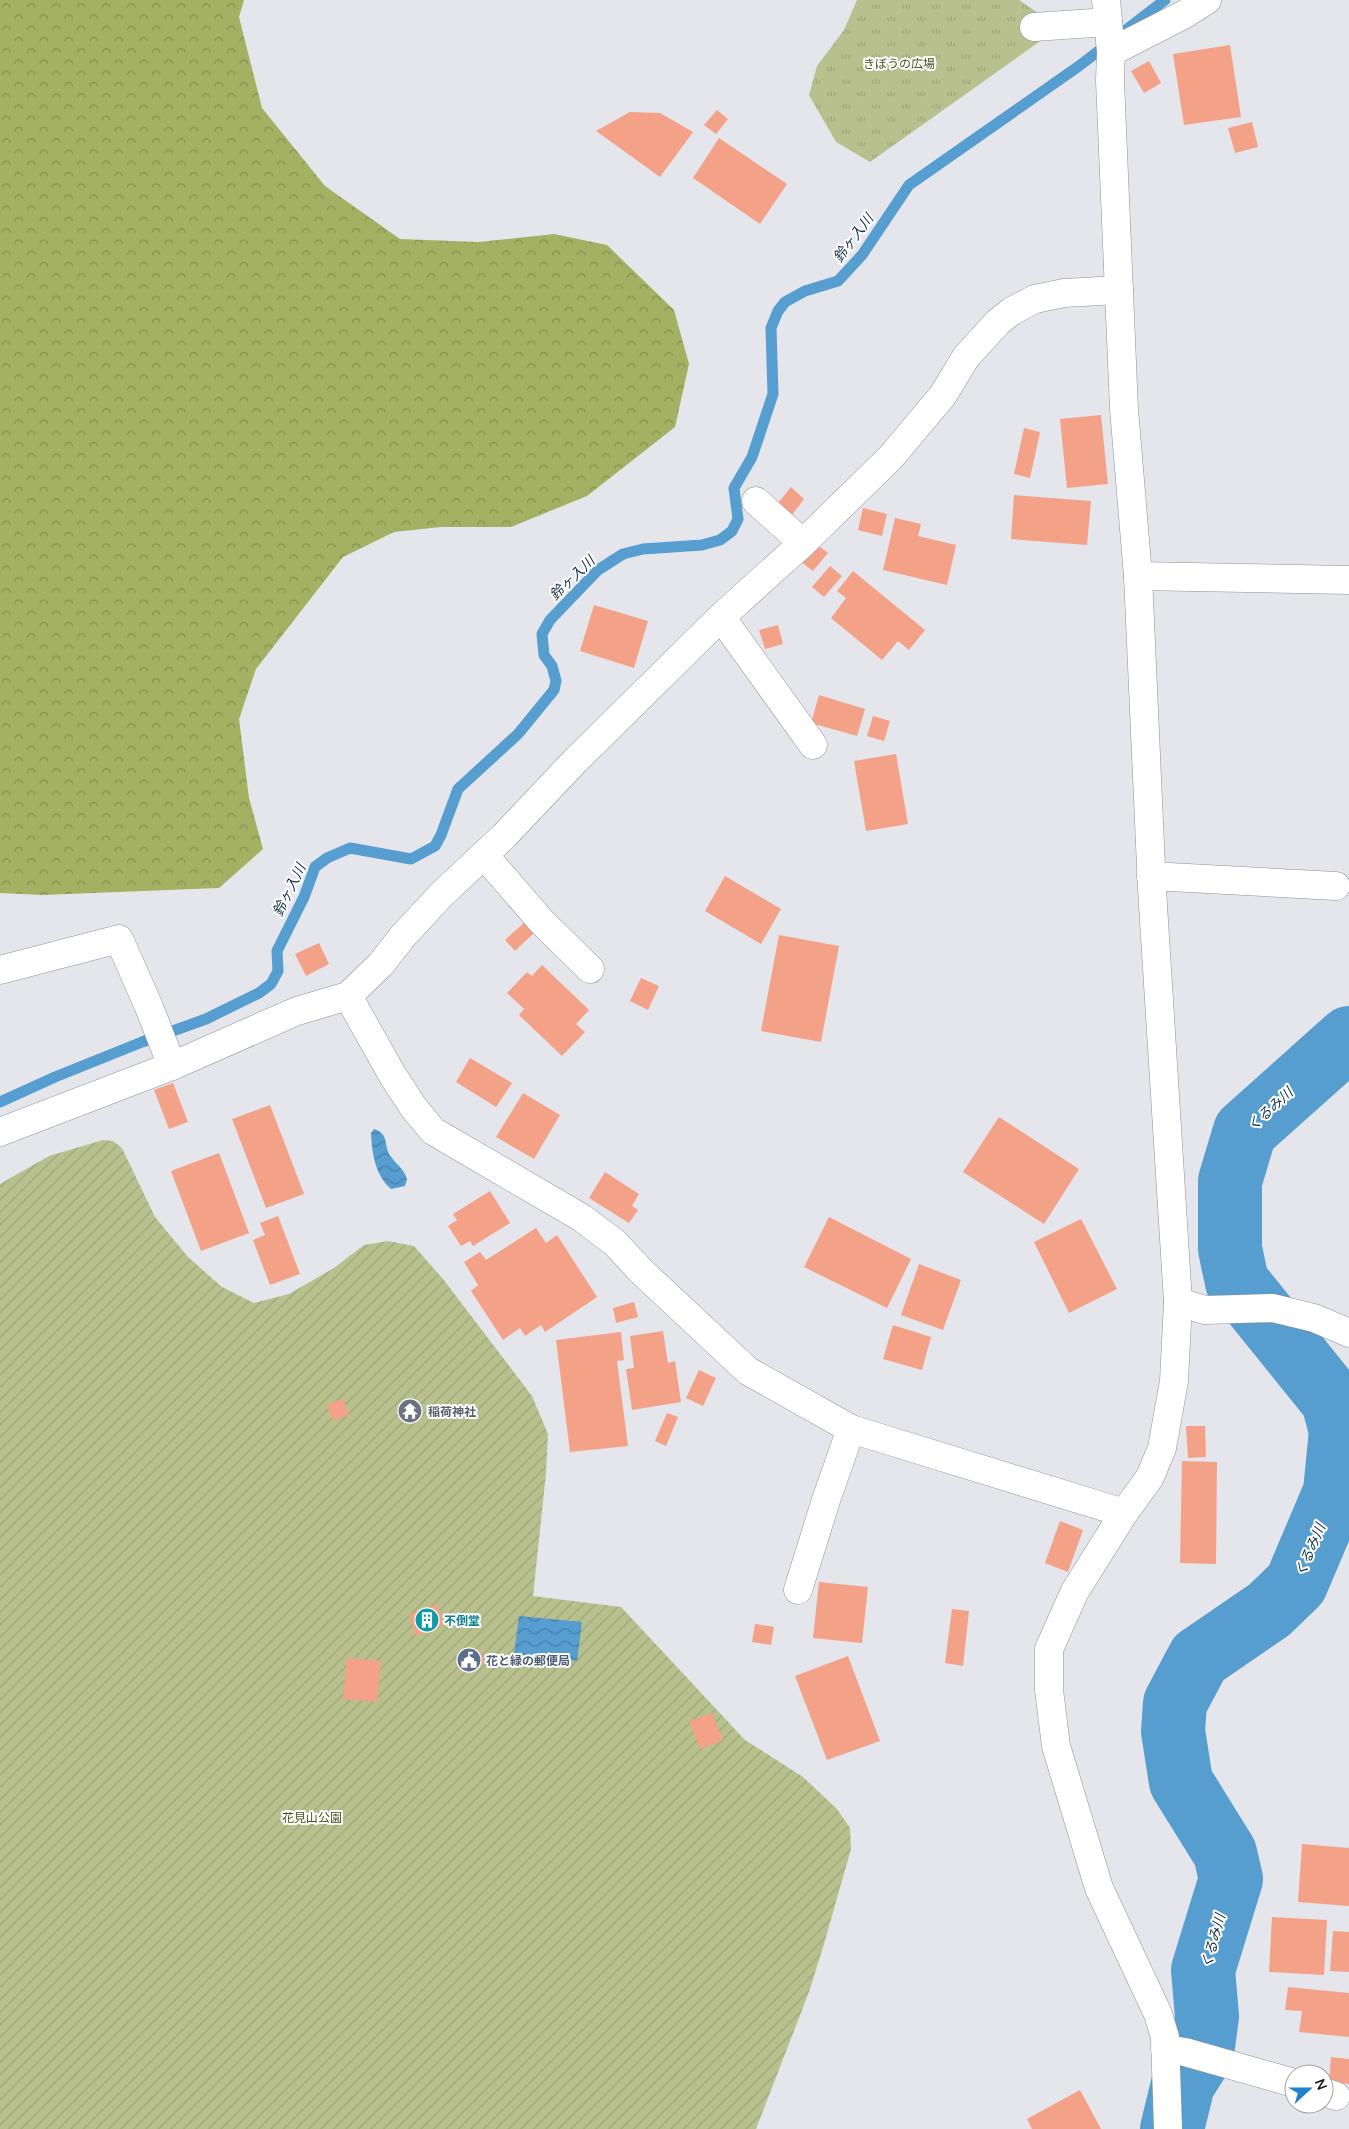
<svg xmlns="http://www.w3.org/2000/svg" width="1349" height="2129" font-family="Mulish,'Noto Sans JP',sans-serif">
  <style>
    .forest { fill: url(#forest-crowns) }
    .park { fill: url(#park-tufts) }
    .garden { fill: url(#garden-furrows) }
    .water { fill: url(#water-waves) }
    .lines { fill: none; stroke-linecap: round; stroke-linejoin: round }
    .stream { stroke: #569dd0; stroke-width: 11 }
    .river { stroke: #569dd0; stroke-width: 64 }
    .building { fill: #f3a288 }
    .minor-casing { stroke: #8e9196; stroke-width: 29 }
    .minor { stroke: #fff; stroke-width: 28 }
    .labels { text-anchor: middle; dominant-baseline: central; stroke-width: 4; stroke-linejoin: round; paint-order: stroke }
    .park-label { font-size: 12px; fill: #4a5218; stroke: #fff }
    .worship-label { font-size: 12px; font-weight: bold; fill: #5b616d; stroke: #fff; text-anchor: start }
    .culture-label { font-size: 12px; font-weight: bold; fill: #0d838f; stroke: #fff; text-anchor: start }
    .service-label { font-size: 12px; font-weight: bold; fill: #4e5e75; stroke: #fff; text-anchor: start }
    .water-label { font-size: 14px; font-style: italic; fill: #0f2e44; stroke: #fff }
  </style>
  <defs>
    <pattern id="forest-crowns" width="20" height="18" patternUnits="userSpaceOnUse" patternTransform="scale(1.25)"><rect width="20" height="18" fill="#a5b162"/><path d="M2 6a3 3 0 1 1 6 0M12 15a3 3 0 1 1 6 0" fill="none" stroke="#858f50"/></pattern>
    <pattern id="park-tufts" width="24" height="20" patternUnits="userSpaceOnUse" patternTransform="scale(1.25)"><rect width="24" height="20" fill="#b8c18d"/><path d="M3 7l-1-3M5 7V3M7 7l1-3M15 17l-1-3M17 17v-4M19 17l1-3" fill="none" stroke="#9da579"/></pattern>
    <pattern id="garden-furrows" width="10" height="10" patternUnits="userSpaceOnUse" patternTransform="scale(1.25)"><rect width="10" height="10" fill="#b8c18d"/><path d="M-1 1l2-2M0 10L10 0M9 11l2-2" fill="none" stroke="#9da579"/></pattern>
    <pattern id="water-waves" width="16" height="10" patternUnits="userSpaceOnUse" patternTransform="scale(1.25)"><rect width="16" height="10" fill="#569dd0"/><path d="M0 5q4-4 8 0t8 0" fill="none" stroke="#467fa8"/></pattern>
  </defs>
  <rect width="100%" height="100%" fill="#e4e6ec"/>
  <path class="forest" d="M 0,0 L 244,0 L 239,17 L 262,108 L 325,186 L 400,239 L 479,242 L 554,234 L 607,245 L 674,310 L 689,364 L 675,427 L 587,496 L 511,527 L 441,527 L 394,532 L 343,557 L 256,669 L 239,719 L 249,798 L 263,849 L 219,888 L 43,895 L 0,893 Z"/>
  <path class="park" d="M 857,0 L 1019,0 L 1042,16 L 1046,37 L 870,162 L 836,142 L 809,95 L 817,66 L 844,30 Z"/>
  <path class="garden" d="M 103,1140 L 113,1141 L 122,1148 L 155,1217 L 188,1257 L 222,1287 L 254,1303 L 289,1294 L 334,1268 L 364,1245 L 388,1241 L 414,1246 L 443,1279 L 532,1396 L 548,1434 L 546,1473 L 533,1596 L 621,1607 L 745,1740 L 803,1777 L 837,1809 L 850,1828 L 851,1849 L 824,1944 L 809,1992 L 756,2129 L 0,2129 L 0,1184 L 49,1156 Z"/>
  <g class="water">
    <path d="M 374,1129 C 390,1134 383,1146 391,1157 C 397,1165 404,1169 407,1179 L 405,1186 L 391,1189 C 375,1175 372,1153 371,1133 Z"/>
    <path d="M 519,1616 L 582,1622 L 577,1661 L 514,1654 Z"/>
  </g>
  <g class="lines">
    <path class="stream" d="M 0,1102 L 55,1077 L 142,1042 L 206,1019 L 259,993 L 271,984 L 278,971 L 277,951 L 304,897 L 315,867 L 327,858 L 350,848 L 411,859 L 435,846 L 441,835 L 458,789 L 518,734 L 554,690 L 556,681 L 552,666 L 544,655 L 543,645 L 542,634 L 550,620 L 598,570 L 623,554 L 643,549 L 702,545 L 720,540 L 732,531 L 738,519 L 734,488 L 752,457 L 773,394 L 771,328 L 778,311 L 785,302 L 805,291 L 838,281 L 862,255 L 909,185 L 1079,66 L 1165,0"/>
    <path class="river" d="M 1172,2129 L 1183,2084 L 1202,2054 L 1207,2016 L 1203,1970 L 1231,1879 L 1225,1853 L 1181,1782 L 1173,1731 L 1175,1703 L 1199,1658 L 1269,1610 L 1296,1584 L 1335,1492 L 1341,1431 L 1333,1401 L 1237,1282 L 1230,1249 L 1230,1181 L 1245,1131 L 1349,1038"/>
  </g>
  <g class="building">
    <path d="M 1230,45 L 1241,117 L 1184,125 L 1173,54 Z"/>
    <path d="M 1149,61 L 1161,83 L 1144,93 L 1131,71 Z"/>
    <path d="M 717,110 L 728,119 L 716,134 L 704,125 Z"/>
    <path d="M 630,112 L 660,113 L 693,132 L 660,177 L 596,131 Z"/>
    <path d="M 1252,122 L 1258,147 L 1235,153 L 1228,128 Z"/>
    <path d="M 719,138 L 787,184 L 760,224 L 693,178 Z"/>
    <path d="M 1101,415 L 1108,484 L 1067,488 L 1060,419 Z"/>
    <path d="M 1024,428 L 1040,432 L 1030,478 L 1014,474 Z"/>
    <path d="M 791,487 L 804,499 L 792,515 L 778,503 Z"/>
    <path d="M 1014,495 L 1091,501 L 1087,545 L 1011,539 Z"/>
    <path d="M 863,508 L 887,514 L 882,536 L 858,530 Z"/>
    <path d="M 895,518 L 921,524 L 918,536 L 956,545 L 947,585 L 883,570 Z"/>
    <path d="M 816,544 L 828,553 L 813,571 L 801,562 Z"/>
    <path d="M 830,566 L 842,576 L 824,597 L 812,587 Z"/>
    <path d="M 853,571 L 925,630 L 909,650 L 898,641 L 882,660 L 831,618 L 846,598 L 837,591 Z"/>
    <path d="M 594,605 L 648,621 L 634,668 L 580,651 Z"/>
    <path d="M 778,625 L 783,644 L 765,649 L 759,630 Z"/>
    <path d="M 819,695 L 865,709 L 857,736 L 811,723 Z"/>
    <path d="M 873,716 L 890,721 L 884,741 L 867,736 Z"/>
    <path d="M 896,754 L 908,824 L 866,831 L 854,761 Z"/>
    <path d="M 725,876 L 781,909 L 761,944 L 705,911 Z"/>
    <path d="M 526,921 L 536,931 L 515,951 L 505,940 Z"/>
    <path d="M 779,935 L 839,946 L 821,1042 L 761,1031 Z"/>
    <path d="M 319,943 L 329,964 L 306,976 L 295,954 Z"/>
    <path d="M 542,965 L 589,1010 L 576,1024 L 585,1032 L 562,1056 L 519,1015 L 524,1009 L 507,993 L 527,972 L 532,976 Z"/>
    <path d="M 641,978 L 659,986 L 648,1010 L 630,1001 Z"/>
    <path d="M 470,1058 L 512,1083 L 496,1107 L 456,1082 Z"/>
    <path d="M 173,1083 L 188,1122 L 169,1129 L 154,1090 Z"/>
    <path d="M 523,1093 L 560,1115 L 534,1159 L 496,1137 Z"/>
    <path d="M 270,1105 L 304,1194 L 266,1208 L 232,1119 Z"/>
    <path d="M 999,1117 L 1079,1169 L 1044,1224 L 963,1172 Z"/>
    <path d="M 219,1153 L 249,1233 L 201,1251 L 171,1171 Z"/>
    <path d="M 605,1172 L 639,1194 L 632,1206 L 638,1210 L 629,1223 L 589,1198 Z"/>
    <path d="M 490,1191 L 510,1223 L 473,1246 L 470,1241 L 461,1246 L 448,1226 L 457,1220 L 453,1214 Z"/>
    <path d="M 278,1216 L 300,1274 L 270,1285 L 253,1240 L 265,1235 L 260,1223 Z"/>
    <path d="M 829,1217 L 911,1259 L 887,1308 L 804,1267 Z"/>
    <path d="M 1081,1219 L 1117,1289 L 1069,1313 L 1034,1242 Z"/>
    <path d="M 536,1228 L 546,1243 L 557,1235 L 597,1297 L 545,1332 L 541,1325 L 525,1336 L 520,1328 L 503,1340 L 471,1291 L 478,1285 L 464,1262 L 480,1252 L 486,1260 Z"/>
    <path d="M 919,1264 L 961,1280 L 943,1330 L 901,1315 Z"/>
    <path d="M 634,1302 L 638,1317 L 616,1323 L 613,1308 Z"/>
    <path d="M 893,1325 L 931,1337 L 922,1370 L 883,1359 Z"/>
    <path d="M 663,1331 L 668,1363 L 675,1361 L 681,1402 L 632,1410 L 626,1369 L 634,1368 L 630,1336 Z"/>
    <path d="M 621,1332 L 624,1360 L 617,1361 L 628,1446 L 570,1452 L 556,1340 Z"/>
    <path d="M 699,1370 L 716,1378 L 703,1406 L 686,1398 Z"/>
    <path d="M 343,1398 L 349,1415 L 333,1421 L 327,1405 Z"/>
    <path d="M 667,1413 L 678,1417 L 666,1446 L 655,1441 Z"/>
    <path d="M 1186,1426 L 1205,1426 L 1206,1457 L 1188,1458 Z"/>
    <path d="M 1182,1461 L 1217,1462 L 1216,1564 L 1180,1563 Z"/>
    <path d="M 1060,1521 L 1083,1530 L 1068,1572 L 1045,1563 Z"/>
    <path d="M 819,1582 L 868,1587 L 862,1643 L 813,1638 Z"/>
    <path d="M 437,1604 L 445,1625 L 416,1636 L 409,1614 Z"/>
    <path d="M 952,1609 L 969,1611 L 963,1666 L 945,1663 Z"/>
    <path d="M 755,1624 L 774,1627 L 771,1645 L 752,1642 Z"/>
    <path d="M 480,1650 L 485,1663 L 460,1672 L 455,1660 Z"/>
    <path d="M 848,1656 L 880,1741 L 827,1760 L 795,1676 Z"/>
    <path d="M 347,1658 L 381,1661 L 377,1702 L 343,1699 Z"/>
    <path d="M 712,1713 L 723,1740 L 700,1749 L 689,1721 Z"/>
    <path d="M 1302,1844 L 1349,1848 L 1349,1906 L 1298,1902 Z"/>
    <path d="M 1272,1917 L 1327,1920 L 1324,1975 L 1269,1972 Z"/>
    <path d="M 1333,1931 L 1349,1932 L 1349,1972 L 1330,1971 Z"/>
    <path d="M 1288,1987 L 1349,1993 L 1349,2037 L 1299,2032 L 1302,2011 L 1285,2010 Z"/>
    <path d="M 1331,2057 L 1349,2059 L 1349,2084 L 1329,2082 Z"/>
    <path d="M 1080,2090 L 1101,2129 L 1032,2129 L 1027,2119 Z"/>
  </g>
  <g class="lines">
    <defs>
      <g id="minor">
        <path d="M 1106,0 L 1111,52 L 1110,81 L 1124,409 L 1138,576 L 1152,889 L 1178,1302 L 1174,1381 L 1162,1448 L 1150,1477 L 1124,1513 L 1075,1591 L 1049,1649 L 1049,1690 L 1056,1746 L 1099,1888 L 1158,2014 L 1165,2037 L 1168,2129"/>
        <path d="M 1034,27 L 1108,22"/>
        <path d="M 1111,52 L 1185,14 L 1207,0"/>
        <path d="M 756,501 L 803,543"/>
        <path d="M 1138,576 L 1349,580"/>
        <path d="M 721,617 L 813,745"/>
        <path d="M 484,855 L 542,922 L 590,969"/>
        <path d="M 1151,876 L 1336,886"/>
        <path d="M 0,970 L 119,939 L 149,1007 L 172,1066"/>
        <path d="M 348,996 L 393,1076 L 414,1108 L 433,1131 L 582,1218 L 615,1243 L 641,1271 L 748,1371 L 851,1429 L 1124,1513"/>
        <path d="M 0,1132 L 172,1066 L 297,1011 L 348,996 L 381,964 L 403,936 L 441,895 L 504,836 L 575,761 L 721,617 L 803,543 L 891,457 L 943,395 L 966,357 L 998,322 L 1012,311 L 1035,299 L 1064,293 L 1119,290"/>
        <path d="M 1178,1302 L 1205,1310 L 1273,1308 L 1314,1318 L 1349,1333"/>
        <path d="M 798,1590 L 826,1500 L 851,1429"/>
        <path d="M 1165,2049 L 1185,2052 L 1294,2083"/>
        <path d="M 1324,2092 L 1336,2096"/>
      </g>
    </defs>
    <use href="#minor" class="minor-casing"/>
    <use href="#minor" class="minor"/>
  </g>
  <defs>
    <symbol id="temple-disc" viewBox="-11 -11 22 22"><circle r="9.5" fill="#6b7280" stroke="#fff"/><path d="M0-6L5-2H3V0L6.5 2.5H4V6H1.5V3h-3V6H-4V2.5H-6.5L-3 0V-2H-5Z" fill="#fff"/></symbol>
    <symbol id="building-disc" viewBox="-11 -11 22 22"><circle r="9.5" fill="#0f9aa8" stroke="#fff"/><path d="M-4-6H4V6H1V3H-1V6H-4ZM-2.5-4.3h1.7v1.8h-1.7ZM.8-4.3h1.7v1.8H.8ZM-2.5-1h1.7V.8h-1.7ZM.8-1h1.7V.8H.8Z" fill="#fff"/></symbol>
    <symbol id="civic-disc" viewBox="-11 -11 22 22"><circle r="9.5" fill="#5c6f8a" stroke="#fff"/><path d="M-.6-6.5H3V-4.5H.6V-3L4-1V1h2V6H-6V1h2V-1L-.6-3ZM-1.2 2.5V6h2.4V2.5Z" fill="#fff"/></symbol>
  </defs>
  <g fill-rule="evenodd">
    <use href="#temple-disc" x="396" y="1397" width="28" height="28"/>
    <use href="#building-disc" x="413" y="1606" width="28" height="28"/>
    <use href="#civic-disc" x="455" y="1646" width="28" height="28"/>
  </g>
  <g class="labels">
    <g class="park-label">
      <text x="899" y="63">きぼうの広場</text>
      <text x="312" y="1817">花見山公園</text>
    </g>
    <g class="worship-label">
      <text x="428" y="1411">稲荷神社</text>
    </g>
    <g class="culture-label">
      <text x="444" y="1620">不倒堂</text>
    </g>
    <g class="service-label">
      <text x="486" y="1660">花と緑の郵便局</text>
    </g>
    <g class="water-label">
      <text transform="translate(853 238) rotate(-53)">鈴ヶ入川</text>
      <text transform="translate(572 578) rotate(-44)">鈴ヶ入川</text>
      <text transform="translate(289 890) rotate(-64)">鈴ヶ入川</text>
      <text transform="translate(1270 1109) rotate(-43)">くるみ川</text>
      <text transform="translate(1310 1550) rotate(-67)">くるみ川</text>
      <text transform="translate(1213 1941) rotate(-75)">くるみ川</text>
    </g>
  </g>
  <g transform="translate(1309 2089) rotate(69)"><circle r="24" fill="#ffffff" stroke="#a1a2a3"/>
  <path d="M0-4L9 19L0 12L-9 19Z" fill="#2081cd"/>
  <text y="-8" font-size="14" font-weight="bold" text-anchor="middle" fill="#151618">N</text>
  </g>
</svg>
